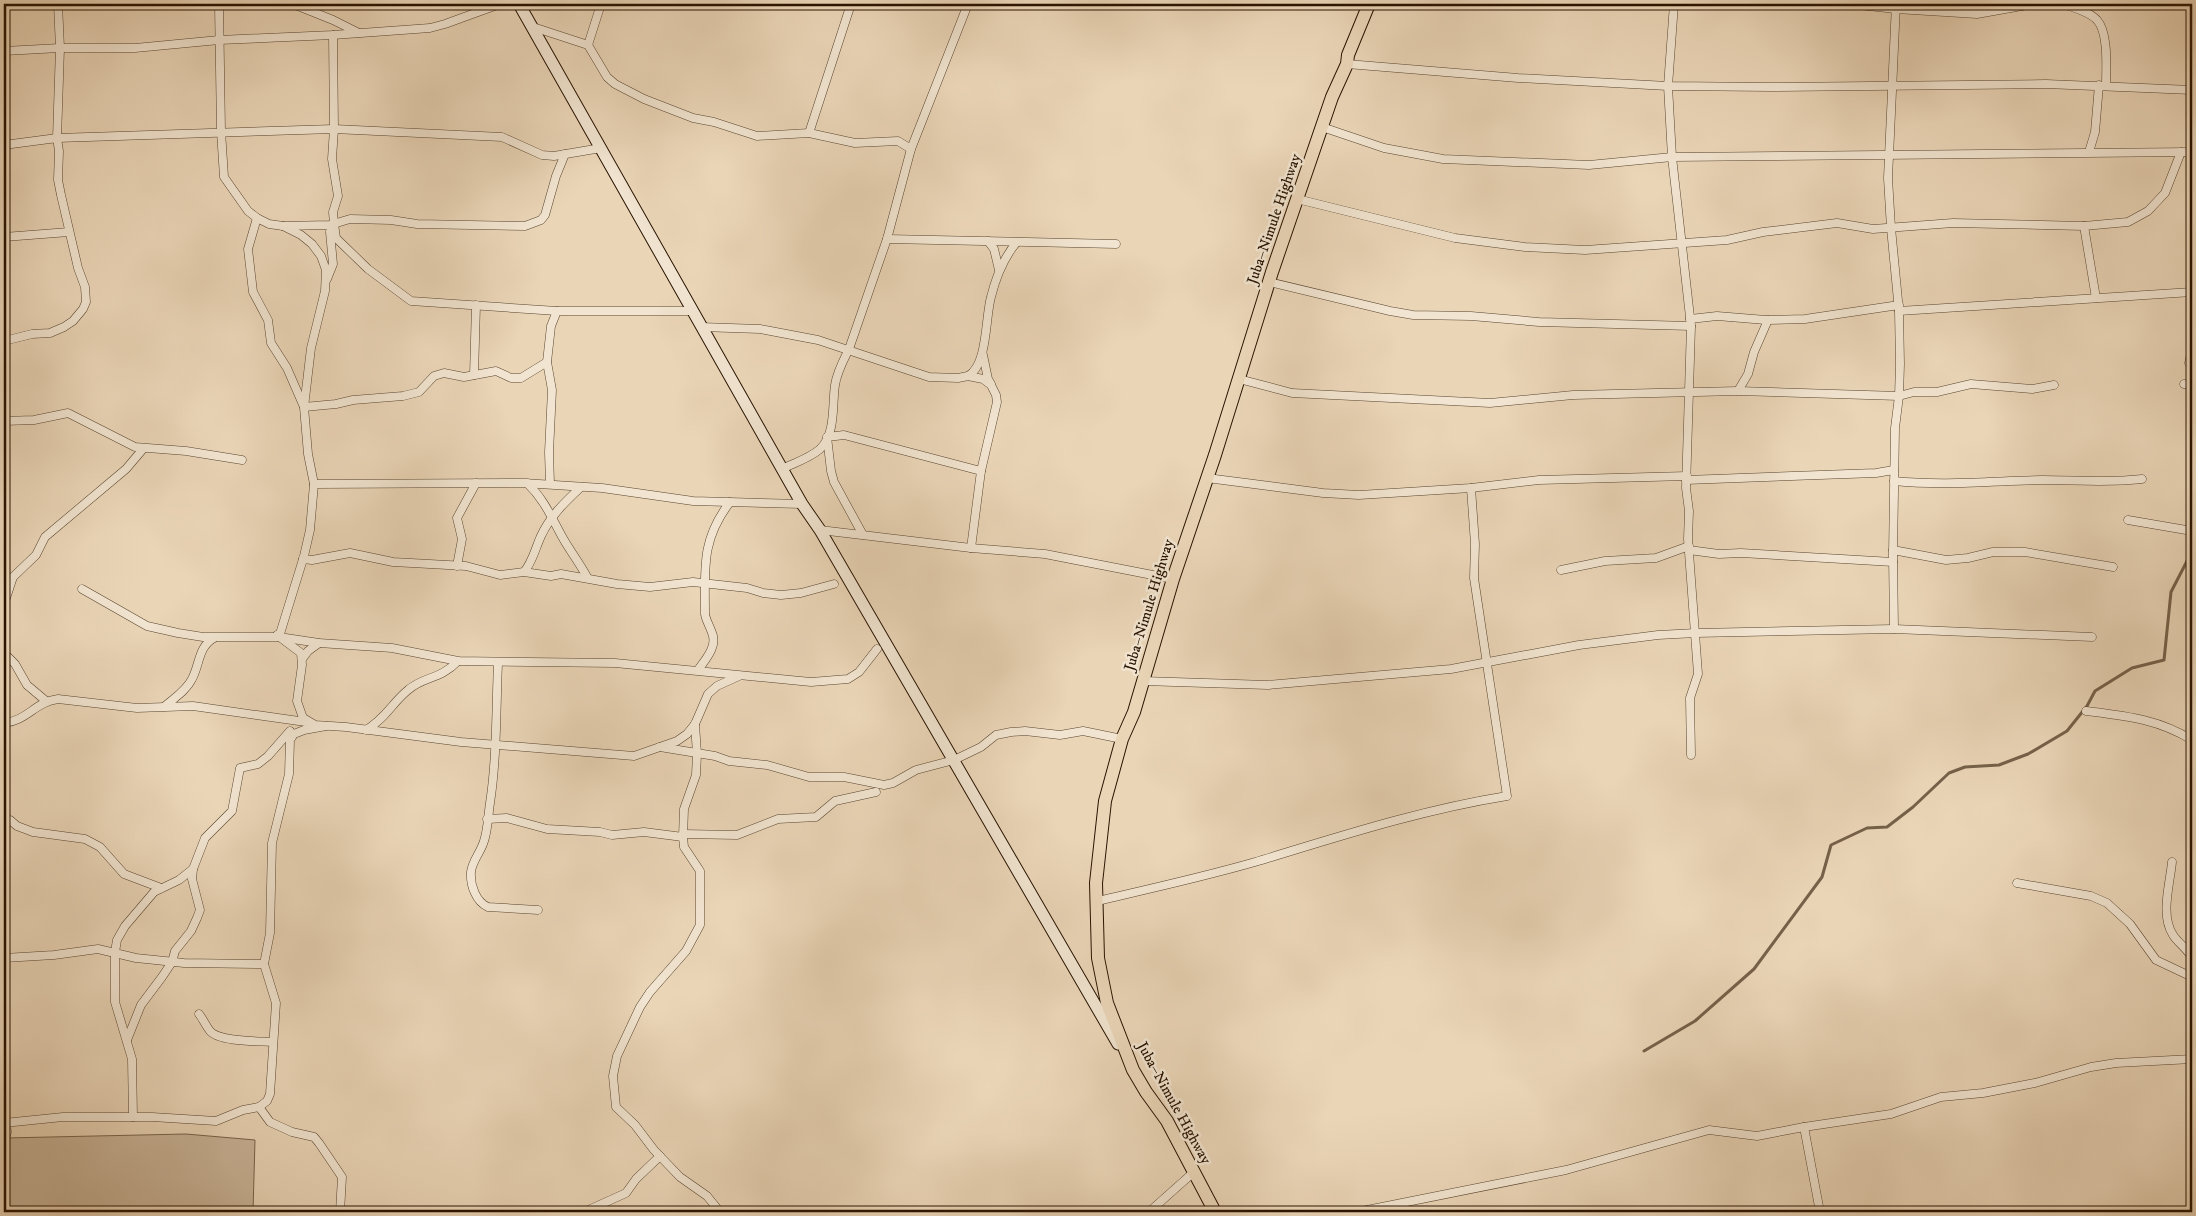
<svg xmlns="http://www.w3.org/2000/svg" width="2196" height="1216" font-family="'IM FELL DW Pica',serif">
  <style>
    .green { fill: #c9b498; stroke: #78644c }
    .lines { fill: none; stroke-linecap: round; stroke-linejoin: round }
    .stream { stroke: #756049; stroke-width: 3 }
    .street-casing { stroke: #58442e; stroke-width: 9 }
    .secondary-casing { stroke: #281300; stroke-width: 13 }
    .primary-casing { stroke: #281300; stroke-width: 14 }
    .street { stroke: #f1e4d0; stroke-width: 8 }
    .secondary { stroke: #f1e4d0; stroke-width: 11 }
    .primary { stroke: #ead5b7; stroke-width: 12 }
    .labels { text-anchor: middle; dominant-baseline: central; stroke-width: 5; stroke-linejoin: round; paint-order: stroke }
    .street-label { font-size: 15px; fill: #281300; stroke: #f1e4d0 }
  </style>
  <rect width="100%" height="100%" fill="#ead5b7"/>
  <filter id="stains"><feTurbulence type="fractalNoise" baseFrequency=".004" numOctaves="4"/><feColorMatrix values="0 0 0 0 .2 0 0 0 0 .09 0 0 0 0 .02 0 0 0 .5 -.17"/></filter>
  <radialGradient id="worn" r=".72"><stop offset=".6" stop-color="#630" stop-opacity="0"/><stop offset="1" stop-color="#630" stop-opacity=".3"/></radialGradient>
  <path class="green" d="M 186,1134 L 255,1140 L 253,1212 L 4,1212 L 4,1138 Z"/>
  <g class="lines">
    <path class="stream" d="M 1644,1051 L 1695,1021 L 1754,969 L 1822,877 L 1831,845 L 1867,828 L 1887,827 L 1913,807 L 1949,773 L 1965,767 L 1999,765 L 2028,754 L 2067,731 L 2087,706 L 2095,691 L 2132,668 L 2164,660 L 2171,592 L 2187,561 L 2192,558"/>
    <defs>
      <g id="street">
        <path d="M 58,4 L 60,48 L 57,138 L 334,129 L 502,137 L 542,155 L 554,156 L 601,148"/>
        <path d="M 219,4 L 221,131 L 224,177 L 248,211 L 257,218 L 269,224 L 283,226 L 301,235 L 312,244 L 321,256 L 326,270 L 325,291 L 311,348 L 304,407 L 308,454 L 314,484 L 523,483 L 602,488 L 693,501 L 802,504"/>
        <path d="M 293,4 L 333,20 L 359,33"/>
        <path d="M 1674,4 L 1668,86 L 1672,157 L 1691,326 L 1686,488 L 1689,511 L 1688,539 L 1698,674 L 1690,698 L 1691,755"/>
        <path d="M 1850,4 L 1896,9 L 1977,14 L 2033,4"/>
        <path d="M 2061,4 C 2073,7 2088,11 2097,20 C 2109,33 2106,69 2106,86"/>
        <path d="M 533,27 L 588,45 L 607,77 L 615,84 L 644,99 L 693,118 L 714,122 L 757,136 L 809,133 L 855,143 L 898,141 L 911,149"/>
        <path d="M 333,35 L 334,129 L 332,159 L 338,196 L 333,212 L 334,224 L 336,238 L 368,269 L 411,301 L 557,311 L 692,311"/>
        <path d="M 588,45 L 601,4"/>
        <path d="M 4,51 L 60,48 L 135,48 L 219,40 L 333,35 L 430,28 L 445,24 L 500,4"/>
        <path d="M 1347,64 L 1518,78 L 1668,86 L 1771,87 L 2046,84 L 2192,90"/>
        <path d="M 1322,127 L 1384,148 L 1443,159 L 1589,165 L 1672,157 L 2192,152"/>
        <path d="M 809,133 L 851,4"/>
        <path d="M 4,145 L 57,138 L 59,151 L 58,180 L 61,195 L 78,268 L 85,287 L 86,302 L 83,309 L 73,321 L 64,327 L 50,333 L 32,334 L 4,341"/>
        <path d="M 2089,152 L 2095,132 L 2099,85"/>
        <path d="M 1297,199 L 1455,238 L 1525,247 L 1585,250 L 1727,240 L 1763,232 L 1837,223 L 1873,229 L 1953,223 L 2084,226 L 2128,222 L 2148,211 L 2165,193 L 2181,152"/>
        <path d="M 257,218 L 248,249 L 253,292 L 268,320 L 271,343 L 287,368 L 304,407 L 336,404 L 353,400 L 403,396 L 419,392 L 434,376 L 444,373 L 464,377 L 496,371 L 511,378 L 521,378 L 547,362"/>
        <path d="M 283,226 L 330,225 L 350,219 L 391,220 L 417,224 L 525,226 L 541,220 L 545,215 L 556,176 L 565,154"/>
        <path d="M 2084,226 L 2096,298"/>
        <path d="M 4,237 L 69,232"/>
        <path d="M 887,239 L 1116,244"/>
        <path d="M 988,241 L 994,249 L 999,270"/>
        <path d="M 327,279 L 333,264 L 330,232"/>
        <path d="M 1269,282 L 1390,311 L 1413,315 L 1471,316 L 1539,322 L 1691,326"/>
        <path d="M 1899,311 L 2192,292"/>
        <path d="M 1690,319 L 1717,316 L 1766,320 L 1805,319 L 1899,305"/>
        <path d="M 701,327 L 760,329 L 818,340 L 929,377 L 958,378 L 968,376 L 983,379 L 991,385 L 996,395 L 997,402 L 981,471 L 971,548"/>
        <path d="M 983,355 L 988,379 L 991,384"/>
        <path d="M 2189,363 L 2192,350"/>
        <path d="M 474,375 L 476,305"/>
        <path d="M 968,376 C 988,365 985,318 991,297 C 996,277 1004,257 1017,242"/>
        <path d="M 1239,379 L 1292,393 L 1490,403 L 1573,395 L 1738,391 L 1899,396 L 1914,392 L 1937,392 L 1971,384 L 2032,389 L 2054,385"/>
        <path d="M 2184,384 L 2192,385"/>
        <path d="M 1738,391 L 1748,374 L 1754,352 L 1768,320"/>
        <path d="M 4,421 L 34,420 L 68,413 L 135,447 L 186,451 L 242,460"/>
        <path d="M 782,469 C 794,463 810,458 820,449 C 836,434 832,405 835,385 C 837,372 843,361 849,349 L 887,239 L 911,149 L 968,4"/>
        <path d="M 1207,478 L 1323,493 L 1359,495 L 1471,488 L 1539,480 L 1687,476"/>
        <path d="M 1686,480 L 1876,473 L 1894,470"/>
        <path d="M 1894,481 C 1943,486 1994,481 2043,480 C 2076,480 2109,483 2142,479"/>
        <path d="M 527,483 C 545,500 552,519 564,540 C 571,552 580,564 587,577"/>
        <path d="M 550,484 L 549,452 L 552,390 L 547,362 L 551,326 L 557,311"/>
        <path d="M 2128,520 L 2192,531"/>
        <path d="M 820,530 L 971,548 L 1045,554 L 1173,579"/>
        <path d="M 863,535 L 834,482 L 831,471 L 827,437 L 844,435 L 981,471"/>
        <path d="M 1689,550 L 1719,554 L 1741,553 L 1893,562"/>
        <path d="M 1893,550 L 1946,560 L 1968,558 L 1993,552 L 2025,552 L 2113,567"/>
        <path d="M 303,559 L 312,560 L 350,553 L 393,562 L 466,566 L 500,575 L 524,572 L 551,576 L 561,574 L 617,584 L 650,587 L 693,582 L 747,588 L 763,593 L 781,595 L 801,593 L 834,584"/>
        <path d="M 457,566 L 462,539 L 457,518 L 476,483"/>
        <path d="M 1561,570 L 1605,561 L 1656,558 L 1689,546"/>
        <path d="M 524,572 C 533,561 535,549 541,536 C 550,516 566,501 581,487"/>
        <path d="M 82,589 L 147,626 L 178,633 L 203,637 L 279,637 L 319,643 L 392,648 L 458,661 L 615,663 L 811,682 L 848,679 L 859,672 L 877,649"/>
        <path d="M 4,604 L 13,577 L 36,555 L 45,537 L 126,469 L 143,449"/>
        <path d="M 1894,629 L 1893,555 L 1895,428 L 1899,396 L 1900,364 L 1899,311 L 1891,228 L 1888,178 L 1896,4"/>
        <path d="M 277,635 L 279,637 L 304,556 L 310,530 L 314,484"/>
        <path d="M 281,638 L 301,653 L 302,665 L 297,701 L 303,718 L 315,725 L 346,727 L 461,742 L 634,756 L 677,741 L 687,734 L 695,724 L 708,694 L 717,686 L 739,676"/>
        <path d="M 4,653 L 15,664 L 27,685 L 46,701"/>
        <path d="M 302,659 L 308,651 L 319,643"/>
        <path d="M 498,663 C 496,709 497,757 490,803 C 488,816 488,829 484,841 C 481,852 472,861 471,872 C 470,885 476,902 488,907 L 538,910"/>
        <path d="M 698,670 C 705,660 718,646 712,633 C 710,626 706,621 705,614 C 705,568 701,540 730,502"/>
        <path d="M 1143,681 L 1268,685 L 1451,669 L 1579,645 L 1658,635 L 1696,633 L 1894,629 L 2092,637"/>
        <path d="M 164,707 C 174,698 186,691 192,679 C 200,664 198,647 214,638"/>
        <path d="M 2086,711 C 2126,716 2158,719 2192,740"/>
        <path d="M 4,723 C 27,721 35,702 58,699 L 137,708 L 193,706 L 306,722"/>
        <path d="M 695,724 L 697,754 L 696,775 L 684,809 L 683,837 L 684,847 L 700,871 L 700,925 L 686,951 L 650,992 L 640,1007 L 617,1056 L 613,1076 L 616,1107 L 635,1125 L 654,1150 L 680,1177 L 707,1196 L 720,1212"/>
        <path d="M 366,730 C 386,718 392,703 408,690 C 424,676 440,680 458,661"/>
        <path d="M 660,747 L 715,756 L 729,761 L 767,765 L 809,777 L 844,777 L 884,785 L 893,783 L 916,770 L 954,760 L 981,747 L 996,735 L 1011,732 L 1025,731 L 1060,735 L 1083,731 L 1122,739"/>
        <path d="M 487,819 L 507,818 L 547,829 L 600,832 L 612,835 L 644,832 L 683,837"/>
        <path d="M 4,820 L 10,820 L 17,826 L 33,832 L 85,839 L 100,847 L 124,874 L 161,888"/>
        <path d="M 683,834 L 737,835 L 778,819 L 816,817 L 835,801 L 876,792"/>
        <path d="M 2172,862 C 2170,884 2160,915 2173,935 C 2178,943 2187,948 2192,958"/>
        <path d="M 2017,883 L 2091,896 L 2107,903 L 2130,924 L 2156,960 L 2192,977"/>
        <path d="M 1097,901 C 1149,889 1203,877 1255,862 C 1338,837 1420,810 1507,796 L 1474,578 L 1475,544 L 1471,488"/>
        <path d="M 4,958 L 54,955 L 98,949 L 136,958 L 184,963 L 264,964"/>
        <path d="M 199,1014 C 203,1019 206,1026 210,1031 C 219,1042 259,1041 273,1042"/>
        <path d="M 127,1040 L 141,1005 L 162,977 L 172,962 L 175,951 L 191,931 L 197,918 L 200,910 L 192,879 L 193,869"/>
        <path d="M 259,1107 L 270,1122 L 292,1132 L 314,1137 L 319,1143 L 342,1177 L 340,1212"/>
        <path d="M 133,1117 L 132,1059 L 115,1002 L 115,952 L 117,940 L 125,926 L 154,892 L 179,880 L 193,869 L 205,838 L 232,811 L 240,768 L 258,764 L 268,756 L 290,731"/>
        <path d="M 4,1123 L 63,1117 L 152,1117 L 216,1121 L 243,1110 L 259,1107 L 267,1101 L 270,1094 L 276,1003 L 264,964 L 270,933 L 272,843 L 289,774 L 290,740 L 294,734 L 304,730 L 326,726"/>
        <path d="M 1804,1127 L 1820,1212"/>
        <path d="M 4,1141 L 7,1132 L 6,1123"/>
        <path d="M 584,1212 L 626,1193 L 636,1179 L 660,1156"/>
        <path d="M 1149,1212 L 1195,1171"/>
        <path d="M 1357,1212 L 1566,1170 L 1709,1130 L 1757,1136 L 1804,1127 L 1891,1114 L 1941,1097 L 1983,1093 L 2035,1083 L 2091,1067 L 2116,1063 L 2192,1059"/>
      </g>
      <path id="secondary" d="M 519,4 L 802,504 L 820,530 L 1118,1044"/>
      <path id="primary" d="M 1215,1212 L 1167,1121 L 1146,1092 L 1133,1070 L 1107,1003 L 1098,958 L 1096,883 L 1105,801 L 1122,739 L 1134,712 L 1173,579 L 1215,455 L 1272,272 L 1332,97 L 1347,64 L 1348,55 L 1369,4"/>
    </defs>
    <use href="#street" class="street-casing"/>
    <use href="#secondary" class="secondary-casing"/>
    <use href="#primary" class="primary-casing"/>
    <use href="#street" class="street"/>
    <use href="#secondary" class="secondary"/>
    <use href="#primary" class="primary"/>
  </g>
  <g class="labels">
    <g class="street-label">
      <text transform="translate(1274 219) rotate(-71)">Juba–Nimule Highway</text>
      <text transform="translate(1149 605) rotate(-73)">Juba–Nimule Highway</text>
      <text transform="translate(1174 1103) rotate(61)">Juba–Nimule Highway</text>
    </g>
  </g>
  <rect width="2196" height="1216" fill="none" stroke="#ead5b7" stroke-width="20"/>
  <rect x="5" y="5" width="2186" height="1206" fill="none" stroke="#281300" stroke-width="2.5"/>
  <rect x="10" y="10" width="2176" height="1196" fill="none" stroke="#281300"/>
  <rect width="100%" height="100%" filter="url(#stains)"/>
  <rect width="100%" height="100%" fill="url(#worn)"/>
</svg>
